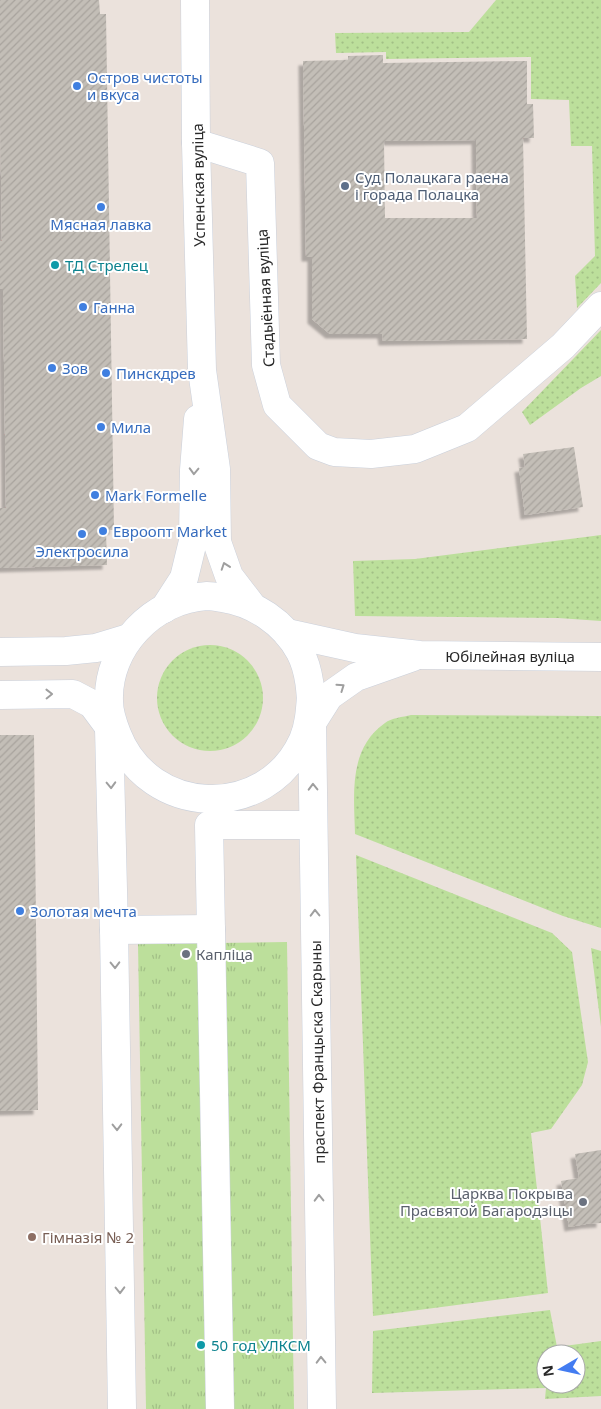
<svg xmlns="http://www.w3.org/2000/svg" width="601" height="1409" font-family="'Noto Sans',sans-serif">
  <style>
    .grass { fill: url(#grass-dots); fill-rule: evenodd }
    .park { fill: url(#park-tufts) }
    .building { fill: url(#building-hatch); fill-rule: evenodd; filter: url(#shadow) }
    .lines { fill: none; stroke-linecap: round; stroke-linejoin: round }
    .street-casing { stroke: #cad0db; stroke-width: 29 }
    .secondary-casing { stroke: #cad0db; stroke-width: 29 }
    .street { stroke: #fff; stroke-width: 28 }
    .secondary { stroke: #fff; stroke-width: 28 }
    .oneway { stroke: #9f9f9f }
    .shop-dot { fill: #3f7fe0; stroke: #fff; stroke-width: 2 }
    .service-dot { fill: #5c6f8a; stroke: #fff; stroke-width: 2 }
    .culture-dot { fill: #0f9aa8; stroke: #fff; stroke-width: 2 }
    .worship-dot { fill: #6b7280; stroke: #fff; stroke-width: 2 }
    .education-dot { fill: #8d6e63; stroke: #fff; stroke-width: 2 }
    .labels { text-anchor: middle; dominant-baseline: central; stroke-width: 4; stroke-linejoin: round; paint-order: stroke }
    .shop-label { font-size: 15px; fill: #366cbe; stroke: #fff; text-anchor: start }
    .service-label { font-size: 15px; fill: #4e5e75; stroke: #fff; text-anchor: start }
    .street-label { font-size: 15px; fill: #292929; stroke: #fff }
    .culture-label { font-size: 15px; fill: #0d838f; stroke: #fff; text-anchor: start }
    .worship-label { font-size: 15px; fill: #5b616d; stroke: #fff; text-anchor: start }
    .education-label { font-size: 15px; fill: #785e54; stroke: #fff; text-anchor: start }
  </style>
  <defs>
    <pattern id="grass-dots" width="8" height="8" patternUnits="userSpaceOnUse" patternTransform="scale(1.25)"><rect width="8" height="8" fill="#bcdf9b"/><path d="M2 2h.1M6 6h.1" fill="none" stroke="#a2bf86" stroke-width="1.8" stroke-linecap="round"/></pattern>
    <pattern id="park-tufts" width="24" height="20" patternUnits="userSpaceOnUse" patternTransform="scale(1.25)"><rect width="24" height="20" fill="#bcdf9b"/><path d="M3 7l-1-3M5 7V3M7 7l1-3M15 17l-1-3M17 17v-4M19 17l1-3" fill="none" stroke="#a2bf86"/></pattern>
    <pattern id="building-hatch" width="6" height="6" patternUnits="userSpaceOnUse" patternTransform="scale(1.25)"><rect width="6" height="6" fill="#c3beb7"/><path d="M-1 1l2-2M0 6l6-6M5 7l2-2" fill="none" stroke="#a8a39d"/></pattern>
    <filter id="shadow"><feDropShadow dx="-4.5" dy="4.5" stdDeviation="1" flood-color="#0004"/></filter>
  </defs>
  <rect width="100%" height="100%" fill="#ebe2dc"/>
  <g class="grass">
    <path d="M 496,0 L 601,0 L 601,283 L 577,308 L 575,276 L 595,256 L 592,146 L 571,146 L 569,100 L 531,99 L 531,57 L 386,59 L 386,52 L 336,53 L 335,33 L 469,32 Z"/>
    <path d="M 601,330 L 601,376 L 581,388 L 530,425 L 522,412 Z"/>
    <path d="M 601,535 L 601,621 L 558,618 L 355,616 L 353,561 L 415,559 Z"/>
    <circle cx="210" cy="698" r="53"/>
    <path d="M 411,715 L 601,716 L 601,928 L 563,916 L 355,834 C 354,794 348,749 385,723 C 391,718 403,717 411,715 Z"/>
    <path d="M 356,855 L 552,933 L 572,952 L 588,1062 L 582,1085 L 551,1129 L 531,1133 L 548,1293 L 373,1316 Z"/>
    <path d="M 591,948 L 601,951 L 601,1027 Z"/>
    <path d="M 550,1310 L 557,1347 L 601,1341 L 601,1396 L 545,1399 L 546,1388 L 372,1393 L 373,1331 ZM 546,1354 L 576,1354 L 576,1384 L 546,1384 Z"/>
  </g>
  <path class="park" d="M 287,942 L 294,1409 L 146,1409 L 138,944 Z"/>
  <g class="building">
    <path d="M 0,0 L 99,0 L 100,14 L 106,14 L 114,530 L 106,530 L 107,565 L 0,568 L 0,508 L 6,508 L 3,289 L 0,289 L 0,241 L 2,241 L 0,112 Z"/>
    <path d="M 383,55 L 383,63 L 527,61 L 527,104 L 533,104 L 534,138 L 523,138 L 527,339 L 383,341 L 382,334 L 330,334 L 312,319 L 312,257 L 306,257 L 303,61 L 348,60 L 348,56 ZM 476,140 L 477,218 L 385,218 L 384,141 Z"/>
    <path d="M 574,447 L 583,507 L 525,515 L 519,468 L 525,467 L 523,454 Z"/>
    <path d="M 0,735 L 34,735 L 38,1110 L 0,1111 Z"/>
    <path d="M 601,1150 L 601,1223 L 586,1224 L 569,1227 L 561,1181 L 579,1178 L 575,1154 Z"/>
  </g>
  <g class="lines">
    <defs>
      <g id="street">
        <path d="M 196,143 L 260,163 L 266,365 L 277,405 L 318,446 L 334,452 L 371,454 L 415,449 L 467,428 L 563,346 L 601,306"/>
        <path d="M 114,930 L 211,929"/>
        <path d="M 220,1409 L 209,825 L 313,825"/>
      </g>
      <g id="secondary">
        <path d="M 195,0 L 196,143 L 202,370 L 216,469 L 217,542 L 229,576 L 252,606"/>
        <path d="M 164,609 L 184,578 L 193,541 L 194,470 L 198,419"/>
        <path d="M 287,633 L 355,648 L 420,655 L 601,657"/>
        <path d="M 0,652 L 66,651 L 96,648 L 129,638"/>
        <path d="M 0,695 L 73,694 L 92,704 L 112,731"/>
        <path d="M 311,696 C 310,711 309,726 303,740 C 266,822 149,817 117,734 C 113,724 109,712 109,701 C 107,647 153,599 207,596 C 212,596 217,597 222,598 C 254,603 284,622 300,652 C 311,673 311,698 312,722 L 322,1409"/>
        <path d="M 310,726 L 329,696 L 356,677 L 413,657"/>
        <path d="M 109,728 L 114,930 L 122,1409"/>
      </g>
    </defs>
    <use href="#street" class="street-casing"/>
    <use href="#secondary" class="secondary-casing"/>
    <use href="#street" class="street"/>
    <use href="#secondary" class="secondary"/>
  </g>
  <defs><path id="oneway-chevron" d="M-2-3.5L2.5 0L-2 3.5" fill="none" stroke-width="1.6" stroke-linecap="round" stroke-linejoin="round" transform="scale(1.25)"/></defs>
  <g class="oneway">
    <use href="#oneway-chevron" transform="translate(194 471) rotate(92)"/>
    <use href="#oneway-chevron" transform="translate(225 566) rotate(-109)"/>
    <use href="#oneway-chevron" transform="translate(341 687) rotate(-35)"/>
    <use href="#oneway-chevron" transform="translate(49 694) rotate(-1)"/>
    <use href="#oneway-chevron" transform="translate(111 785) rotate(88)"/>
    <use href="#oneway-chevron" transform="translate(313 787) rotate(-91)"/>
    <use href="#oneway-chevron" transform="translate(315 913) rotate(-91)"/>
    <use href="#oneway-chevron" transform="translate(115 965) rotate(89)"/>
    <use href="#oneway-chevron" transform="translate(117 1127) rotate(89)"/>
    <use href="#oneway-chevron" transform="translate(319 1198) rotate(-91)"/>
    <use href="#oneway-chevron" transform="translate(120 1290) rotate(89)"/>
    <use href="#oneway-chevron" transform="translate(321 1360) rotate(-91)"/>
  </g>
  <g class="shop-dot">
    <circle cx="77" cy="86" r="5"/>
    <circle cx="101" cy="207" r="5"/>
    <circle cx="83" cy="307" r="5"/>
    <circle cx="52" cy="368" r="5"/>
    <circle cx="106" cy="373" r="5"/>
    <circle cx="101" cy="427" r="5"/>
    <circle cx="95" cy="495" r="5"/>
    <circle cx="103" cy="531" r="5"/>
    <circle cx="82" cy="534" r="5"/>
    <circle cx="20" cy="911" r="5"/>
  </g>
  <circle class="service-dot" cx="345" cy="186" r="5"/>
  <g class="culture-dot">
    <circle cx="55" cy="265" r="5"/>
    <circle cx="201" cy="1345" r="5"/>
  </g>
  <g class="worship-dot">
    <circle cx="186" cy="954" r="5"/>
    <circle cx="583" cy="1202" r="5"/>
  </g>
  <circle class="education-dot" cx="32" cy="1237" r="5"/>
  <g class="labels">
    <g class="shop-label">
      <text x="87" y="77">Остров чистоты<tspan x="87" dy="17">и вкуса</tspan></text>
      <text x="101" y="224" text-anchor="middle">Мясная лавка</text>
      <text x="93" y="307">Ганна</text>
      <text x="62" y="368">Зов</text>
      <text x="116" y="373">Пинскдрев</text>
      <text x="111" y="427">Мила</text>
      <text x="105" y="495">Mark Formelle</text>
      <text x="113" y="531">Евроопт Market</text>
      <text x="82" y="551" text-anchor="middle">Электросила</text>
      <text x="30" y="911">Золотая мечта</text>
    </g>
    <g class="service-label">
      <text x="355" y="177">Суд Полацкага раена<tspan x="355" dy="17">і горада Полацка</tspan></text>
    </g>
    <g class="street-label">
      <text transform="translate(198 185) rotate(-91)">Успенская вуліца</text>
      <text transform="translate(265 298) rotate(-93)">Стадыённая вуліца</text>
      <text x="510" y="656">Юбілейная вуліца</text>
      <text transform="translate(317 1052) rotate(-91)">праспект Францыска Скарыны</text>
    </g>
    <g class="culture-label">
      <text x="65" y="265">ТД Стрелец</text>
      <text x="211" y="1345">50 год УЛКСМ</text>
    </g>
    <g class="worship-label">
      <text x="196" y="954">Капліца</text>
      <text x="573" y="1193" text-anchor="end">Царква Покрыва<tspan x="573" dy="17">Прасвятой Багародзіцы</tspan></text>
    </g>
    <g class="education-label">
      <text x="42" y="1237">Гімназія № 2</text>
    </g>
  </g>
  <g transform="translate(561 1369) rotate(261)"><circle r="24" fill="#ffffff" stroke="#a9a9a9"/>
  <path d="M0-4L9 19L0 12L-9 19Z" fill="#437cf1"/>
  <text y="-8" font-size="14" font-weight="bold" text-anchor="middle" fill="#292929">N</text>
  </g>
</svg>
